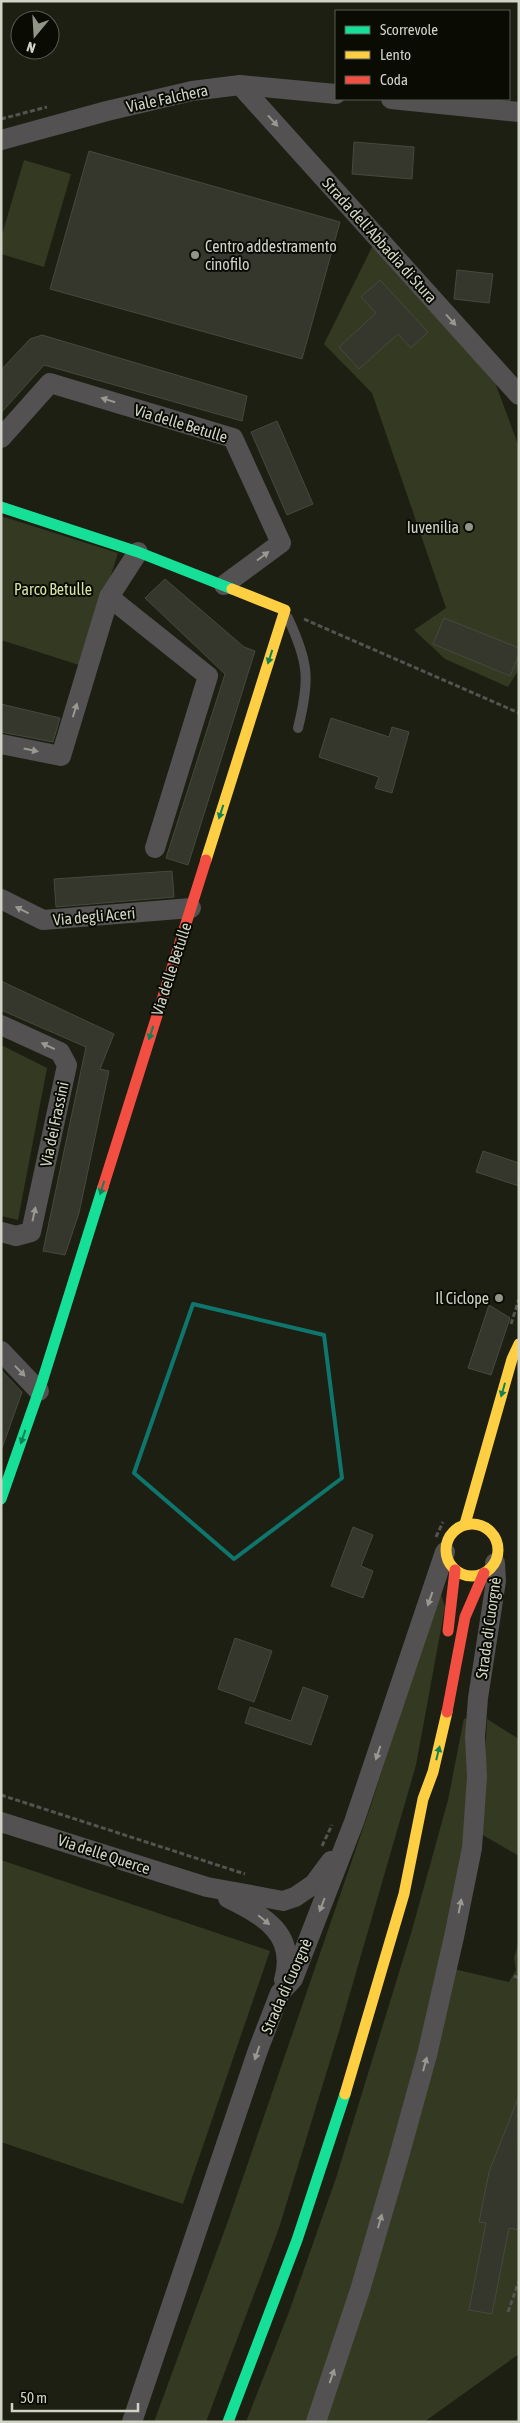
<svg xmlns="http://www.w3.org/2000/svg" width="520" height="2423" font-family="'Asap Condensed',sans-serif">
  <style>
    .green { fill: #343922 }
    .building { fill: #35372c; stroke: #46493d }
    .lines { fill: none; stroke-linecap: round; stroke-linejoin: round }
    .path { stroke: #54534f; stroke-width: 3; stroke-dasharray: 5 2.5; stroke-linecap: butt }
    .lane { stroke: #535151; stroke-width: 10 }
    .street { stroke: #535151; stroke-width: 20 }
    .fast { stroke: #16e098; stroke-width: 11 }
    .slow { stroke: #ffcf43; stroke-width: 11 }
    .jam { stroke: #f24e42; stroke-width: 11 }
    .oneway { fill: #989991 }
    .oneway2 { fill: #118155 }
    .marked { fill: none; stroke: #0f766e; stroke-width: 4; stroke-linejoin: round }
    .poi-dot { fill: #919587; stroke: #0a0c04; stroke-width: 2 }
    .labels { text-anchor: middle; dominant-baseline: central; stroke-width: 4; stroke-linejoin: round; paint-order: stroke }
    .street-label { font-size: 16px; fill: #d0d4c6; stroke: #0a0c04 }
    .poi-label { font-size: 16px; fill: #d0d4c6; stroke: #0a0c04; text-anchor: end }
    .park-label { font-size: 16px; fill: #d4e4a2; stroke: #0a0c04 }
  </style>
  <rect width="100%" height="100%" fill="#1c1f12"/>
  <g class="green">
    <path d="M 24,160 L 71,174 L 44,267 L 1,254 L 1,238 Z"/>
    <path d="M 373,245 L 484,353 L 519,447 L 519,669 L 508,687 L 445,659 L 414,630 L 446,608 L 372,393 L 324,344 Z"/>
    <path d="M 1,516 L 118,553 L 82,666 L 1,640 Z"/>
    <path d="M 1,1045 L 47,1068 L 18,1220 L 1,1216 Z"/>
    <path d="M 440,1591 L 445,1607 L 416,1765 L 338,2035 L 279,2228 L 206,2422 L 154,2422 L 228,2221 L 371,1805 Z"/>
    <path d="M 464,1718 L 468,1720 L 470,1738 L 463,1857 L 427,2028 L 380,2195 L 308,2422 L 246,2422 L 290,2309 L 336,2178 L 412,1930 L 448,1800 Z"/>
    <path d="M 487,1719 L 519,1739 L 519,1856 L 481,1834 Z"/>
    <path d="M 1,1860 L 270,1951 L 183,2204 L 1,2142 Z"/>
    <path d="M 519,1941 L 519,2354 L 424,2422 L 325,2422 L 454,1969 L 509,1982 L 516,1970 L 514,1958 Z"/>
  </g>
  <g class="building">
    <path d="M 354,142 L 414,147 L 412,179 L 352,174 Z"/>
    <path d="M 89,151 L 340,222 L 302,359 L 50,289 Z"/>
    <path d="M 457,270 L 493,274 L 489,303 L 454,299 Z"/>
    <path d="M 380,280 L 428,332 L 411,348 L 398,334 L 359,369 L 339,347 L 376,313 L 361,297 Z"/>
    <path d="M 42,335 L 247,396 L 242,421 L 44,365 L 1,413 L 1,370 L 30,339 Z"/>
    <path d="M 277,421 L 313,504 L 287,515 L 251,432 Z"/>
    <path d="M 165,579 L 244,647 L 255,651 L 188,865 L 166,858 L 225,674 L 145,598 Z"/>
    <path d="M 444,618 L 519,648 L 519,655 L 510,676 L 433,644 Z"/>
    <path d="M 1,704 L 60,718 L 53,742 L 1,732 Z"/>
    <path d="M 331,718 L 389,737 L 392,727 L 409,732 L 392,793 L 375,788 L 379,777 L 319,757 Z"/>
    <path d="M 172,871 L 174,897 L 56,907 L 54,879 Z"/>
    <path d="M 1,981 L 114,1034 L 100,1069 L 109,1071 L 79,1213 L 65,1255 L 43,1251 L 86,1047 L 1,1010 Z"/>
    <path d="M 483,1151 L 519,1163 L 519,1186 L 476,1172 Z"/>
    <path d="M 489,1305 L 510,1318 L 491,1375 L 468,1368 Z"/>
    <path d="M 1,1370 L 22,1392 L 1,1451 Z"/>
    <path d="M 353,1527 L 373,1535 L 361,1566 L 373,1571 L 363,1598 L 331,1586 Z"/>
    <path d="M 235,1638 L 272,1651 L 254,1702 L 218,1689 Z"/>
    <path d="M 303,1687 L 328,1696 L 311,1745 L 245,1723 L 250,1707 L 291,1721 Z"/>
    <path d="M 518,2098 L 519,2230 L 509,2228 L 492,2314 L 469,2310 L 486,2223 L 479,2222 L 489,2172 Z"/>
  </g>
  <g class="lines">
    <g class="path">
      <path d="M 1,119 L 47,107"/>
      <path d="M 304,619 L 519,713"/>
      <path d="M 511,1324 L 519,1299"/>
      <path d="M 436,1537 L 443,1522"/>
      <path d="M 1,1795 L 245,1874"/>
      <path d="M 322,1846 L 332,1825"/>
      <path d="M 514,1976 L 519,1978"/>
      <path d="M 508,2312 L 519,2281"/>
    </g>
    <path class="lane" d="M 288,618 C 309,663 310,680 298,728"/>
    <g class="street">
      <path d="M 240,85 L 519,395"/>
      <path d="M 391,99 L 519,112"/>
      <path d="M 1,140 L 107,111 L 192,91 L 240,85 L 336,94"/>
      <path d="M 1,438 L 50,383 L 233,438 L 281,543 L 224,585"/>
      <path d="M 138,552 L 109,597 L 208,676 L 155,848"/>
      <path d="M 1,744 L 61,756 L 109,597"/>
      <path d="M 1,899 L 43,920 L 191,908"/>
      <path d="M 1,1025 L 60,1052 L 67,1065 L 31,1232 L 16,1236 L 1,1232"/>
      <path d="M 1,1351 L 39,1391"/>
      <path d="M 1,1822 L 207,1887 L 283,1901 L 295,1897 L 314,1884 L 331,1861"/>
      <path d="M 228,1898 C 264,1916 297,1934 284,1980"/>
      <path d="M 132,2422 L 258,2050 L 280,1993 L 293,1979 L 354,1822 L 445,1552"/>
      <path d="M 316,2422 L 360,2290 L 398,2160 L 427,2055 L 454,1937 L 472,1848 L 477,1777 L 475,1737 L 478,1698 L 496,1581 L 495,1563"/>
    </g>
    <g class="fast">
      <path d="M 1,507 L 138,552 L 232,589"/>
      <path d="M 1,1499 L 42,1382 L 103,1187"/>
      <path d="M 228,2422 L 297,2240 L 345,2094"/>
    </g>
    <g class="slow">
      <path d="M 206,860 L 285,610 L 232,589"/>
      <circle cx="472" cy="1550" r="26"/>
      <path d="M 465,1524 L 512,1359 L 519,1344"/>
      <path d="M 345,2094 L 404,1894 L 423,1799 L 433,1772 L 447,1712"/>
    </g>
    <g class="jam">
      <path d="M 103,1187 L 206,860"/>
      <path d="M 448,1631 L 455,1570"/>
      <path d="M 447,1712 L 465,1617 L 484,1573"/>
    </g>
  </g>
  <defs><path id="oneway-solid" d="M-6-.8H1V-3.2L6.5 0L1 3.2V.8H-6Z" transform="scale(1.25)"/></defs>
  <g class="oneway">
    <use href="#oneway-solid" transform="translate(273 121) rotate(48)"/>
    <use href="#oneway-solid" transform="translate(451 320) rotate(48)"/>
    <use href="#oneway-solid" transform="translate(108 400) rotate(-163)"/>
    <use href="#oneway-solid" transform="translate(263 556) rotate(-37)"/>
    <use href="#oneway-solid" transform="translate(75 710) rotate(-73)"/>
    <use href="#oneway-solid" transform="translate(31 750) rotate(12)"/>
    <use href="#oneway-solid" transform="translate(22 910) rotate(-153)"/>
    <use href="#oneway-solid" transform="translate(48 1046) rotate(-155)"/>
    <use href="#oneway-solid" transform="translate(34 1214) rotate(-78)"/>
    <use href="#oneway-solid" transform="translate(20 1371) rotate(46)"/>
    <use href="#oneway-solid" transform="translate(430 1599) rotate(109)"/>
    <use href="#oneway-solid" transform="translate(378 1753) rotate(109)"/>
    <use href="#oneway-solid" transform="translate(322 1905) rotate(111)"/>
    <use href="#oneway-solid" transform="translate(460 1906) rotate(-79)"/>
    <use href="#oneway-solid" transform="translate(264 1920) rotate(39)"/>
    <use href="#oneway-solid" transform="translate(257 2053) rotate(109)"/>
    <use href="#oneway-solid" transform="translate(425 2064) rotate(-75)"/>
    <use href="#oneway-solid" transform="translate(380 2221) rotate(-74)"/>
    <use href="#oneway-solid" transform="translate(332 2376) rotate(-71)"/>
  </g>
  <g class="oneway2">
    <use href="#oneway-solid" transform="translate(270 657) rotate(108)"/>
    <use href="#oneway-solid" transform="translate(221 812) rotate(108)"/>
    <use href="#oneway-solid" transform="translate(151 1033) rotate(108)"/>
    <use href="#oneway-solid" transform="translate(102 1188) rotate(107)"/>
    <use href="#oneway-solid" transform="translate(503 1390) rotate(106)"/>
    <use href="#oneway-solid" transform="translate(23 1437) rotate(109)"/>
    <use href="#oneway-solid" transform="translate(438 1753) rotate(-76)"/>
  </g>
  <path class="marked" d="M 193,1304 L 324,1335 L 342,1478 L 234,1559 L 134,1473 Z"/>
  <g class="poi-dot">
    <circle cx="195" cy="255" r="5"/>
    <circle cx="469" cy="527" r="5"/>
    <circle cx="499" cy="1298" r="5"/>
  </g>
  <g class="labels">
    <g class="street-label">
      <text transform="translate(167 98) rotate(-12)">Viale Falchera</text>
      <text transform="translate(380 240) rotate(48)">Strada dell'Abbadia di Stura</text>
      <text transform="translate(181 423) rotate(17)">Via delle Betulle</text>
      <text transform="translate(94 916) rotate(-5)">Via degli Aceri</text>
      <text transform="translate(171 969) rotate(-72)">Via delle Betulle</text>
      <text transform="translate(54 1124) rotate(-78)">Via dei Frassini</text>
      <text transform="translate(488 1628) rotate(-82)">Strada di Cuorgnè</text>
      <text transform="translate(104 1854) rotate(18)">Via delle Querce</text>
      <text transform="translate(286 1986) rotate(-66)">Strada di Cuorgnè</text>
    </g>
    <g class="poi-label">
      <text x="205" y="246" text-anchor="start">Centro addestramento<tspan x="205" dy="18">cinofilo</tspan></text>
      <text x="459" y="527">Iuvenilia</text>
      <text x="489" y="1298">Il Ciclope</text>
    </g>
    <g class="park-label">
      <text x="53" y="589">Parco Betulle</text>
    </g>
  </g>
  <rect width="520" height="2423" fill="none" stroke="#d0d4c6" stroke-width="5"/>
  <rect x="335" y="10" width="175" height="90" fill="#0a0c04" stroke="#595c52"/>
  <rect x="345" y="26" width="25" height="8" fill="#16e098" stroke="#595c52"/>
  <text x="380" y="35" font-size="15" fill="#d0d4c6">Scorrevole</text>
  <rect x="345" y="51" width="25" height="8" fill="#ffcf43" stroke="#595c52"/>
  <text x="380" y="60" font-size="15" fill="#d0d4c6">Lento</text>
  <rect x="345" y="76" width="25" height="8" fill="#f24e42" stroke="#595c52"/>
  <text x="380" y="85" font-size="15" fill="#d0d4c6">Coda</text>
  <g transform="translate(35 35) rotate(198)"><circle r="24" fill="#0a0c04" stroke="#595c52"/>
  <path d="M0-4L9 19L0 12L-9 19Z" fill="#919587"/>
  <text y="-8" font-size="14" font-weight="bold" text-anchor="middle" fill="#d0d4c6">N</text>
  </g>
  <path d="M12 2403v8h126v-8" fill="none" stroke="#d0d4c6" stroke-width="2.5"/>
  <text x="20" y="2403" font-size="15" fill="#d0d4c6" stroke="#0a0c04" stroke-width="4" paint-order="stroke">50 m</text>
</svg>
